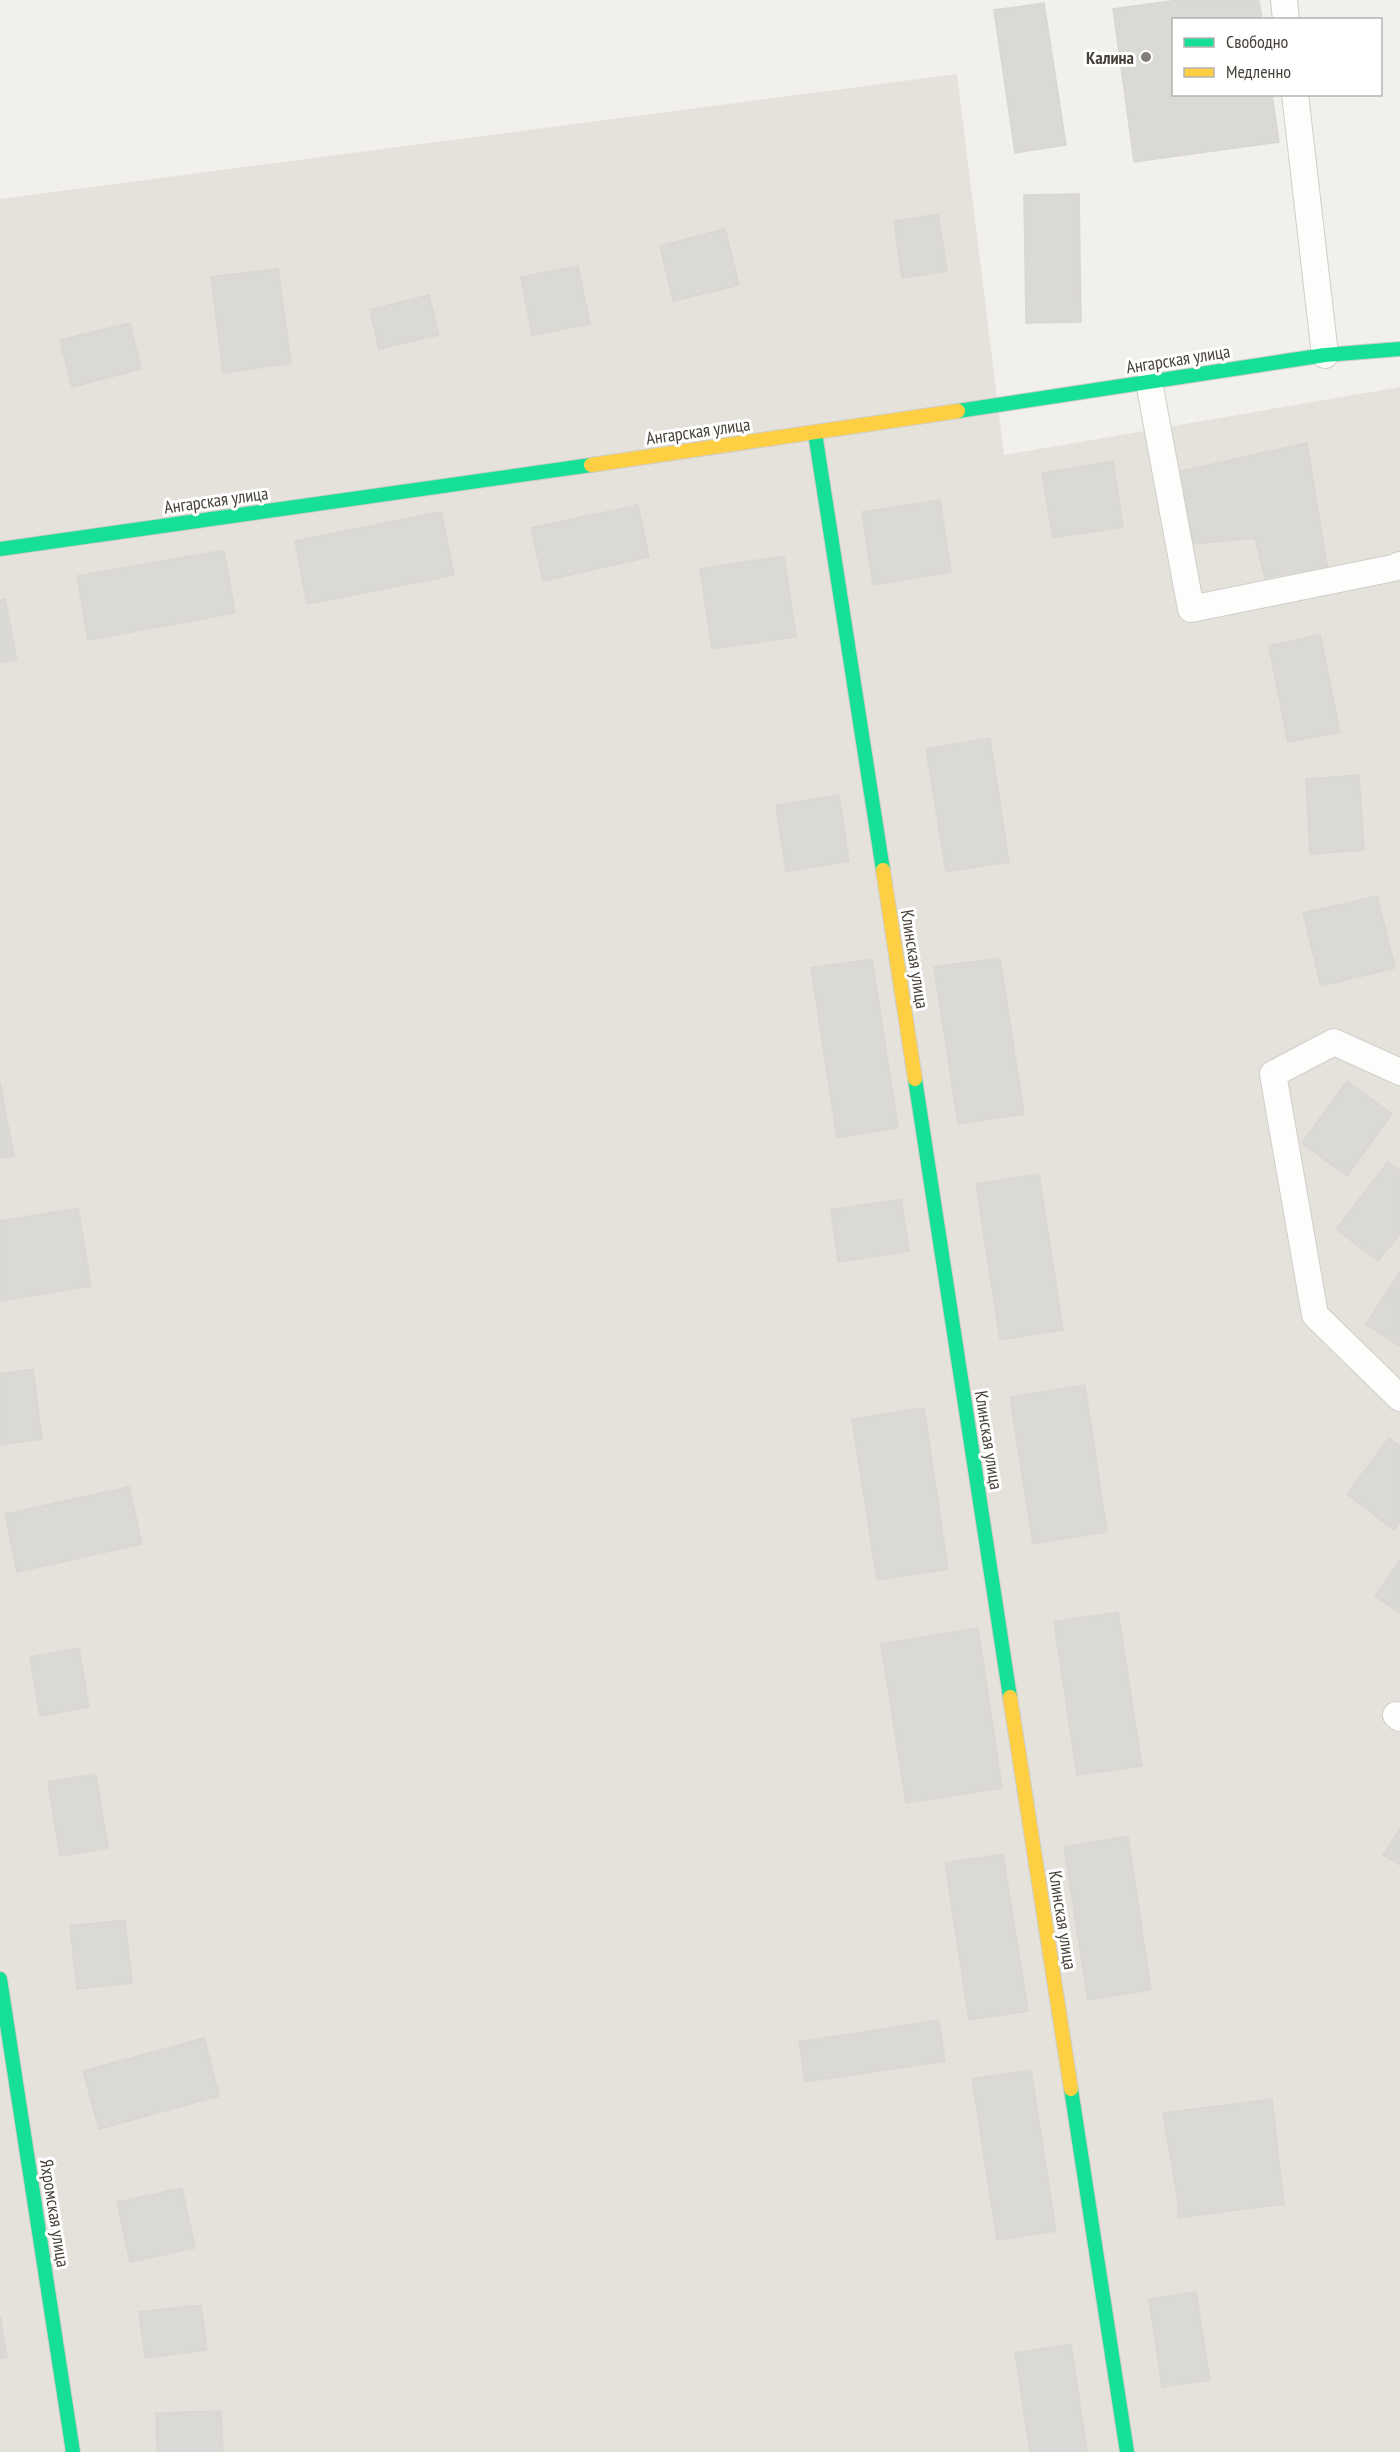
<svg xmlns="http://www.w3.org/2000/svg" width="1400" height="2452" font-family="'PT Sans Narrow',sans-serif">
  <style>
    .residential { fill: #e5e2dc }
    .building { fill: #dbd9d5; stroke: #d9d7d3; stroke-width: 1.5 }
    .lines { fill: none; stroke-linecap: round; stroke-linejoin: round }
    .lane-casing { stroke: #cfceca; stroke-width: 28 }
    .fast-casing { stroke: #d0cdc5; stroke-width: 16 }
    .slow-casing { stroke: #d0cdc5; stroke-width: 16 }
    .lane { stroke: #fdfdfc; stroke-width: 26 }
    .fast { stroke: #16e098; stroke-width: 14 }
    .slow { stroke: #ffcf43; stroke-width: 14 }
    .poi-dot { fill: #827f78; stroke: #fff; stroke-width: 2 }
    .labels { text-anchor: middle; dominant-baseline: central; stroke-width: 6; stroke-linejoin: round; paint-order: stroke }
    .poi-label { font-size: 18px; font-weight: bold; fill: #474239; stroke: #fff; text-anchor: end }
    .street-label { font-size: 18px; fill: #474239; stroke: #fff }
  </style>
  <rect width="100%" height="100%" fill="#f1f0ed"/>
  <path class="residential" d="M 957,74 L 1004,455 L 1400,387 L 1400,2452 L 0,2452 L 0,199 Z"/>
  <g class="building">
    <path d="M 1179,0 L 1259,0 L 1262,20 L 1174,20 L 1174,94 L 1272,94 L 1279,142 L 1134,162 L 1113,9 Z"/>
    <path d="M 1044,3 L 1066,145 L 1015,153 L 994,10 Z"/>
    <path d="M 1079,194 L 1081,322 L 1026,323 L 1024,195 Z"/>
    <path d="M 938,214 L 947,271 L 902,278 L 894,221 Z"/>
    <path d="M 725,229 L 739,285 L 673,301 L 660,246 Z"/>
    <path d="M 578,266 L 590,324 L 532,335 L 521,277 Z"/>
    <path d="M 278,269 L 291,363 L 223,373 L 211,277 Z"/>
    <path d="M 429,295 L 439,335 L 379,349 L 370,310 Z"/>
    <path d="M 130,323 L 141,369 L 72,387 L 60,340 Z"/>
    <path d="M 1307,443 L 1327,566 L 1265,578 L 1255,538 L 1194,544 L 1177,472 Z"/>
    <path d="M 1113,461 L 1123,527 L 1053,538 L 1042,473 Z"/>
    <path d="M 940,500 L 951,572 L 873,585 L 862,512 Z"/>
    <path d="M 638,505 L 649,557 L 543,581 L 531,528 Z"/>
    <path d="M 441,512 L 454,575 L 307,604 L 295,541 Z"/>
    <path d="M 224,550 L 235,613 L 88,640 L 77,576 Z"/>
    <path d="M 784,556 L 796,637 L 712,649 L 700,569 Z"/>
    <path d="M 5,599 L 17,660 L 0,663 L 0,600 Z"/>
    <path d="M 1320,635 L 1340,732 L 1288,742 L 1269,646 Z"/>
    <path d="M 990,738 L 1009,862 L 946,872 L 926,749 Z"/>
    <path d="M 1359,775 L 1364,850 L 1310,854 L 1306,779 Z"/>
    <path d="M 839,795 L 849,861 L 786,872 L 776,805 Z"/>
    <path d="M 1377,896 L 1395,968 L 1321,986 L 1303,913 Z"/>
    <path d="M 1000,958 L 1024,1114 L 958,1124 L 934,967 Z"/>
    <path d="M 872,959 L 898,1128 L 837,1138 L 811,968 Z"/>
    <path d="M 1347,1081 L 1392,1114 L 1347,1176 L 1302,1143 Z"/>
    <path d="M 0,1082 L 14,1156 L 0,1158 Z"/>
    <path d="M 1388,1162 L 1400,1171 L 1400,1234 L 1378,1261 L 1336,1229 Z"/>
    <path d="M 1039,1174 L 1063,1330 L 1000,1340 L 976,1184 Z"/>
    <path d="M 901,1199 L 909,1251 L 838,1262 L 831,1210 Z"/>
    <path d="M 78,1208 L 91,1286 L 0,1301 L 0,1221 Z"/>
    <path d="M 1400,1272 L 1400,1346 L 1366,1324 Z"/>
    <path d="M 33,1369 L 42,1439 L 0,1445 L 0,1374 Z"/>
    <path d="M 1085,1385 L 1107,1532 L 1033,1544 L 1010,1397 Z"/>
    <path d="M 924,1408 L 948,1569 L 877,1580 L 852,1419 Z"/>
    <path d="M 1389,1438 L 1400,1446 L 1400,1522 L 1394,1530 L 1347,1494 Z"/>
    <path d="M 129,1487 L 142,1544 L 17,1572 L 5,1514 Z"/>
    <path d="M 1400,1560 L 1400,1613 L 1375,1596 Z"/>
    <path d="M 1118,1612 L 1142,1766 L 1077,1775 L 1054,1622 Z"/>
    <path d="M 978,1628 L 1002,1788 L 906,1803 L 881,1644 Z"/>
    <path d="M 79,1648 L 89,1707 L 40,1716 L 30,1657 Z"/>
    <path d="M 96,1774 L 108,1848 L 60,1856 L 48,1782 Z"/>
    <path d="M 1400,1829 L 1400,1865 L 1383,1855 Z"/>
    <path d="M 1128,1836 L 1151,1990 L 1088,2000 L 1064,1847 Z"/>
    <path d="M 1003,1854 L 1028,2011 L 969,2020 L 945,1863 Z"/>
    <path d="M 125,1920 L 132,1983 L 77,1989 L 70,1926 Z"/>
    <path d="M 939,2020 L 945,2061 L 805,2082 L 799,2042 Z"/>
    <path d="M 204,2038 L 219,2096 L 99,2129 L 83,2071 Z"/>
    <path d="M 1031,2070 L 1056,2231 L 997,2240 L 972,2079 Z"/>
    <path d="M 1272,2099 L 1284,2204 L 1178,2218 L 1178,2201 L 1163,2113 Z"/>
    <path d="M 182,2188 L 195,2248 L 130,2262 L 117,2202 Z"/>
    <path d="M 1196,2292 L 1210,2380 L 1162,2387 L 1149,2299 Z"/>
    <path d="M 201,2305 L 207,2350 L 145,2358 L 139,2312 Z"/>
    <path d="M 0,2316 L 7,2357 L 0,2358 Z"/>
    <path d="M 1071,2344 L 1087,2452 L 1030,2452 L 1015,2353 Z"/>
    <path d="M 221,2411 L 223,2452 L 157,2452 L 156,2413 Z"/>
  </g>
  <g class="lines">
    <defs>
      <g id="lane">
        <path d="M 1284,0 L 1286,20"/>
        <path d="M 1295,94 L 1325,355"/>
        <path d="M 1149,382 L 1191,609 L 1393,568 L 1400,565"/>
        <path d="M 1400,1072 L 1334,1042 L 1273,1074 L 1315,1315 L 1400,1398"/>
        <path d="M 1396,1715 L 1400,1718"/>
      </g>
      <g id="fast">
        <path d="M 958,411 L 1325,355 L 1400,349"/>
        <path d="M 815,433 L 883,870"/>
        <path d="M 0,549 L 591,465"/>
        <path d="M 915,1079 L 1010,1697"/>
        <path d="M 0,1979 L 73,2452"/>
        <path d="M 1071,2089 L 1127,2452"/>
      </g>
      <g id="slow">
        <path d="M 591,465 L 958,411"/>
        <path d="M 883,870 L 915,1079"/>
        <path d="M 1010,1697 L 1071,2089"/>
      </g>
    </defs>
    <use href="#lane" class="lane-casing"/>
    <use href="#fast" class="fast-casing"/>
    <use href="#slow" class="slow-casing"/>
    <use href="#lane" class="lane"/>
    <use href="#fast" class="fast"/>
    <use href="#slow" class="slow"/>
  </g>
  <circle class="poi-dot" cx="1146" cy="57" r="6"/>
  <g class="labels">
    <g class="poi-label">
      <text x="1134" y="57">Калина</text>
    </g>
    <g class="street-label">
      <text transform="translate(1178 359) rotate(-9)">Ангарская улица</text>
      <text transform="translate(698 431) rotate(-8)">Ангарская улица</text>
      <text transform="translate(216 500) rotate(-8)">Ангарская улица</text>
      <text transform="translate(915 959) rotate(81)">Клинская улица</text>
      <text transform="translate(989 1440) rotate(81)">Клинская улица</text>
      <text transform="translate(1063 1920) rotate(81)">Клинская улица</text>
      <text transform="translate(55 2213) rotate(81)">Яхромская улица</text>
    </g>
  </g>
  <rect x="1172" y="18" width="210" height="78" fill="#ffffff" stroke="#b5b3b0" stroke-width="1.5"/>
  <rect x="1184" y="38" width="30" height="9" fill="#16e098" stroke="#b5b3b0" stroke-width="1.5"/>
  <text x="1226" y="48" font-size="18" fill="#474239">Свободно</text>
  <rect x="1184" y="68" width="30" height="9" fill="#ffcf43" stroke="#b5b3b0" stroke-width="1.5"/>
  <text x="1226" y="78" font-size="18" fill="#474239">Медленно</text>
</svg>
